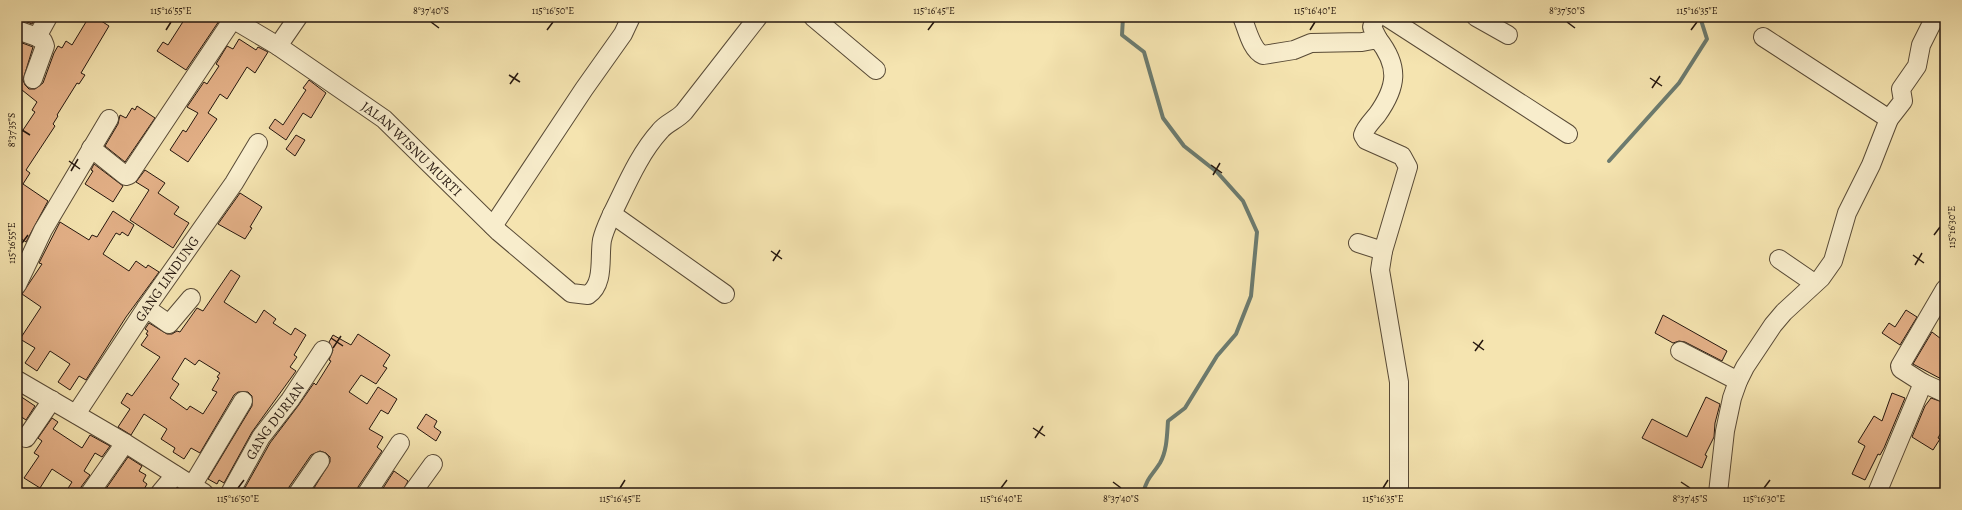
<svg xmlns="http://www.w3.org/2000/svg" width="1962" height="510" font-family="Alegreya,serif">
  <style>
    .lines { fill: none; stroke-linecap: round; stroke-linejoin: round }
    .stream { stroke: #6c7b6f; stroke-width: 4 }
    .building { fill: #e4b188; stroke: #24160e; fill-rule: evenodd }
    .minor-casing { stroke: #584a36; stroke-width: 20 }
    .minor { stroke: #f8edcc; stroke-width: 18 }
    .ticks { fill: none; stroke: #24160e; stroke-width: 1.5 }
    .labels { text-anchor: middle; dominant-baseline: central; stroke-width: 3.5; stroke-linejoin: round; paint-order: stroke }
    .street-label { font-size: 14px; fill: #24160e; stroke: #f8edcc }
    .neatline { fill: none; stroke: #24160e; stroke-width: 1.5 }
    .ticks-label { font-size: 10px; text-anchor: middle; fill: #24160e }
  </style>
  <rect width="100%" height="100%" fill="#f5e4b0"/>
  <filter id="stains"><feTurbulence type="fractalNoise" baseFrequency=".005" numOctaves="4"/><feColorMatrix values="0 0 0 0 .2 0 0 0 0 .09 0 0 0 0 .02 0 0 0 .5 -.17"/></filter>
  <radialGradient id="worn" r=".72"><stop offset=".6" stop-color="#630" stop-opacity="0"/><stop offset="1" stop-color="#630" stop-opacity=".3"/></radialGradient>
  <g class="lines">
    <g class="stream">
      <path d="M 1123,17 L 1122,35 L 1144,52 L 1163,118 L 1184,146 L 1217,172 L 1243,201 L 1257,232 L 1251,296 L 1236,334 L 1217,356 L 1185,408 L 1168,421 C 1167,435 1167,451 1160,463 C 1151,477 1148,476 1143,493"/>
      <path d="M 1609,161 L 1679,83 L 1707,39 L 1700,17"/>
    </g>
  </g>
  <g class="building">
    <path d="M 24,17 L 36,17 L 32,24 L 22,20 Z"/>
    <path d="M 89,17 L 95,17 L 109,26 L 81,73 L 85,75 L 79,84 L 77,83 L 57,115 L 58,116 L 53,124 L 55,126 L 26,170 L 30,173 L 23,184 L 48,201 L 26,242 L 17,236 L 17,139 L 35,112 L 32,110 L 37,102 L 17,86 L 17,41 L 33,47 L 23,80 L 25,85 L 29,89 L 35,89 L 43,83 L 54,53 L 58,46 L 62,48 L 66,41 L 72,45 Z"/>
    <path d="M 186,17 L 219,17 L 219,21 L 186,70 L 157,51 L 163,42 L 168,45 Z"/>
    <path d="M 239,39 L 256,50 L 258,47 L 268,52 L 255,73 L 247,67 L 227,99 L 220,94 L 208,113 L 217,119 L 188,162 L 170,150 L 183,130 L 186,132 L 198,113 L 187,107 L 204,82 L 207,84 L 219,66 L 216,64 L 227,46 L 233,49 Z"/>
    <path d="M 309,80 L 326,93 L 311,118 L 303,113 L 286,140 L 269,128 L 275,119 L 283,125 L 306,90 L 303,88 Z"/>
    <path d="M 137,106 L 155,118 L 125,162 L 105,146 L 118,124 L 120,115 L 126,118 L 132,108 L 135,110 Z"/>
    <path d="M 296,135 L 305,140 L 295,156 L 286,149 Z"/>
    <path d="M 94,164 L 123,186 L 113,202 L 85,184 L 93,171 L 91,170 Z"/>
    <path d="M 145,170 L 165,183 L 158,193 L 179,207 L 174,214 L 189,223 L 173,248 L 130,220 L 149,190 L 136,182 Z"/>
    <path d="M 240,193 L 262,207 L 250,227 L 252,228 L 245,239 L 218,224 Z"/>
    <path d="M 113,211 L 134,225 L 128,236 L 122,232 L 120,235 L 116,233 L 103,254 L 129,271 L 136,261 L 146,268 L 148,265 L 159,272 L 126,317 L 86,380 L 79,376 L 70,390 L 58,382 L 70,364 L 50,351 L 37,371 L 25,363 L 35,348 L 20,339 L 41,307 L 22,294 L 42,264 L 39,263 L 60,222 L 89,240 L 92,235 L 97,237 Z"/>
    <path d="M 231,270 L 240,276 L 224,302 L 256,323 L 264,310 L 276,319 L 273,323 L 291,335 L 295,328 L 306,335 L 294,355 L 297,357 L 290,367 L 296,371 L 252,432 L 224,483 L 219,480 L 217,484 L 208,479 L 252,406 L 252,396 L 248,392 L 238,392 L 234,395 L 200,453 L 191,448 L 184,459 L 173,452 L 175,448 L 161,439 L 167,429 L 144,414 L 131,435 L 118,427 L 130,409 L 121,403 L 127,393 L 132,396 L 160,357 L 141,345 L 148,335 L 146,334 L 148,331 L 145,329 L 149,323 L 167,334 L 172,334 L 177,331 L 180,332 L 197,308 L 203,311 ZM 185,358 L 195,365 L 199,360 L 220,373 L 217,377 L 219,378 L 212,390 L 217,392 L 203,414 L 190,406 L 187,410 L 170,398 L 179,384 L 172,379 Z"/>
    <path d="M 1906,310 L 1917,317 L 1900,345 L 1882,333 L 1889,323 L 1895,327 Z"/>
    <path d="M 1663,315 L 1727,351 L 1722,361 L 1685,342 L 1679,341 L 1673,343 L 1655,333 Z"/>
    <path d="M 1932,332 L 1945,342 L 1945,381 L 1913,364 Z"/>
    <path d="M 358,334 L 390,355 L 383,366 L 387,368 L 376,384 L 361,375 L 349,392 L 367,404 L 378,387 L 397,399 L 388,414 L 381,410 L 369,429 L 383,437 L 377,447 L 382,451 L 358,487 L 357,493 L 322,493 L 314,488 L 330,462 L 330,457 L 326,453 L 320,451 L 311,455 L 289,487 L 288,493 L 242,493 L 270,443 L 298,406 L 314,383 L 316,385 L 331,361 L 329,360 L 333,350 L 329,342 L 333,335 L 351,345 Z"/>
    <path d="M 1892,393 L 1905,398 L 1884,448 L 1880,455 L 1878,454 L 1865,480 L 1852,474 L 1865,446 L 1858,442 L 1874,416 L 1882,421 Z"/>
    <path d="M 17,394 L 35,406 L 26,420 L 17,414 Z"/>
    <path d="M 1706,397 L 1720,404 L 1715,423 L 1714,437 L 1705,455 L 1707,456 L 1702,468 L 1642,438 L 1652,419 L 1687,437 Z"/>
    <path d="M 1931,398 L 1945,403 L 1945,425 L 1938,438 L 1940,439 L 1933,450 L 1912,437 L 1925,406 Z"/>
    <path d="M 426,414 L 437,421 L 434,427 L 441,432 L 436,441 L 417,428 Z"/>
    <path d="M 52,418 L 58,422 L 53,429 L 82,448 L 90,435 L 110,446 L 102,457 L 95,453 L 84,471 L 90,475 L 81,487 L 80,493 L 65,493 L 72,482 L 52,469 L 40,488 L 24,478 L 39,456 L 34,453 L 42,441 L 38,438 Z"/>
    <path d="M 128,457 L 142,466 L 139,471 L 146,475 L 143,481 L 147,484 L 142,493 L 103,493 Z"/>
    <path d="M 394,471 L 408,481 L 402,493 L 380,493 Z"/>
  </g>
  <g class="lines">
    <defs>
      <g id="minor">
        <path id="s1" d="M 229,17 L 278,46 L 384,119 L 499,232 L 571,293 L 588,295 C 605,284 599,257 602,240 C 604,231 608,223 612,214"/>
        <path d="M 813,17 L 876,70"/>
        <path d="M 1242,17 C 1247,28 1251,50 1263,55 L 1294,50 L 1311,43 L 1362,42 L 1378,39 C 1400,67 1397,87 1377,115 C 1372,121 1365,128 1363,135 L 1366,140 L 1402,156 L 1408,167 L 1383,251 L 1380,270 L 1399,382 L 1399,493"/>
        <path d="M 1376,17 L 1372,27 L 1378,39"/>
        <path d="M 1387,17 L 1568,134"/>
        <path d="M 1476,17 L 1508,35"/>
        <path d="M 17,30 L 37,37 L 48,17"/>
        <path d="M 1763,37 L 1889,119"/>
        <path d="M 278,46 L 298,17"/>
        <path d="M 33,79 L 45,46 L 43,41 L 37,37"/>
        <path d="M 91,148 L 126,176 L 129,175 L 233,19"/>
        <path d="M 493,226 L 584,89 L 623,34 L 631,17"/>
        <path d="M 1358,243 L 1383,251"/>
        <path d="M 1779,259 L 1814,283"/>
        <path d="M 17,285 L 43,230 L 109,119"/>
        <path d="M 725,294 L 612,214 C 626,186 639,154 660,131 C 666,123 677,120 684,112 L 758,17"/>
        <path d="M 146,308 L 169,324 L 191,298"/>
        <path d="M 1680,351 L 1738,381"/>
        <path d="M 17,380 L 125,443 L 204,493"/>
        <path d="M 1923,383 L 1945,393"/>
        <path id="s2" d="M 76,414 L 146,308 L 234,183 L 258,143"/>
        <path d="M 26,438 L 52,400"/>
        <path d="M 192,486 L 243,401"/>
        <path d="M 90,493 L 125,443"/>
        <path d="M 160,493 L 175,475"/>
        <path id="s3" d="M 230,493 L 261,437 L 290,400 L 323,350"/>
        <path d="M 298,493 L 320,461"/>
        <path d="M 367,493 L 400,443"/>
        <path d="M 412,493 L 433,464"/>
        <path d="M 1718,493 L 1725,431 L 1732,398 L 1738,381 L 1745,367 L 1773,325 L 1784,312 L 1821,278 L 1833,261 L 1847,213 L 1871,165 L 1889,119 L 1903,101 L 1901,89 L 1917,66 L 1921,45 L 1935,17"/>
        <path d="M 1877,493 L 1923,383 L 1901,369 L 1900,366 L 1945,289"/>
      </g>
    </defs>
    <use href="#minor" class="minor-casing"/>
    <use href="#minor" class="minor"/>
  </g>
  <path class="ticks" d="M 431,22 L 439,28M 1567,22 L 1575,28M 166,30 L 171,22M 547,30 L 553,22M 928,30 L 934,22M 1310,30 L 1315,22M 1691,30 L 1697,22M 509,75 L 520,82M 1650,78 L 1662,86M 510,84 L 518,73M 1652,88 L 1660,76M 22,130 L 30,135M 69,161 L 80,169M 1211,165 L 1222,173M 71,171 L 78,159M 1213,175 L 1220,163M 1934,235 L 1940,227M 22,243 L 28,235M 771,251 L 782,259M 1913,255 L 1924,263M 773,261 L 780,250M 1915,265 L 1922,253M 331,338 L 343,346M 1473,342 L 1484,350M 333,348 L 341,336M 1475,351 L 1483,340M 1033,428 L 1045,436M 1035,438 L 1043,426M 1113,482 L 1121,488M 1681,482 L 1690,488M 238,488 L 244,480M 620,488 L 625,480M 1001,488 L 1007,480M 1383,488 L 1388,480M 1764,488 L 1770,480"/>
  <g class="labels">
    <g class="street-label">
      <text stroke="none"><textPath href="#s1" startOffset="226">JALAN WISNU MURTI</textPath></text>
      <text stroke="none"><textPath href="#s2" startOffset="163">GANG LINDUNG</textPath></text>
      <text stroke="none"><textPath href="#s3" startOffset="85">GANG DURIAN</textPath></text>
    </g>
  </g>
  <rect width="1962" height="510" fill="none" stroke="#f5e4b0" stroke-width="44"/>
  <rect x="22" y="22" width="1918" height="466" class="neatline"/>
  <g class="ticks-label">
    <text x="171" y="14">115°16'55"E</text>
    <text x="431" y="14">8°37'40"S</text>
    <text x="553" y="14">115°16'50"E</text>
    <text x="934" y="14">115°16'45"E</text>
    <text x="1315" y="14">115°16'40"E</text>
    <text x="1567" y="14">8°37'50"S</text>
    <text x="1697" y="14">115°16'35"E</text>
    <text transform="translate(11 130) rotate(-90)" y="4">8°37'35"S</text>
    <text transform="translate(1951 227) rotate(-90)" y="4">115°16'30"E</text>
    <text transform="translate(11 243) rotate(-90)" y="4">115°16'55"E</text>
    <text x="238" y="502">115°16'50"E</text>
    <text x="620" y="502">115°16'45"E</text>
    <text x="1001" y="502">115°16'40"E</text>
    <text x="1121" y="502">8°37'40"S</text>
    <text x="1383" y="502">115°16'35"E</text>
    <text x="1690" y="502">8°37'45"S</text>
    <text x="1764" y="502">115°16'30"E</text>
  </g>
  <rect width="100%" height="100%" filter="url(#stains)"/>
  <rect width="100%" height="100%" fill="url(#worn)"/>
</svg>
